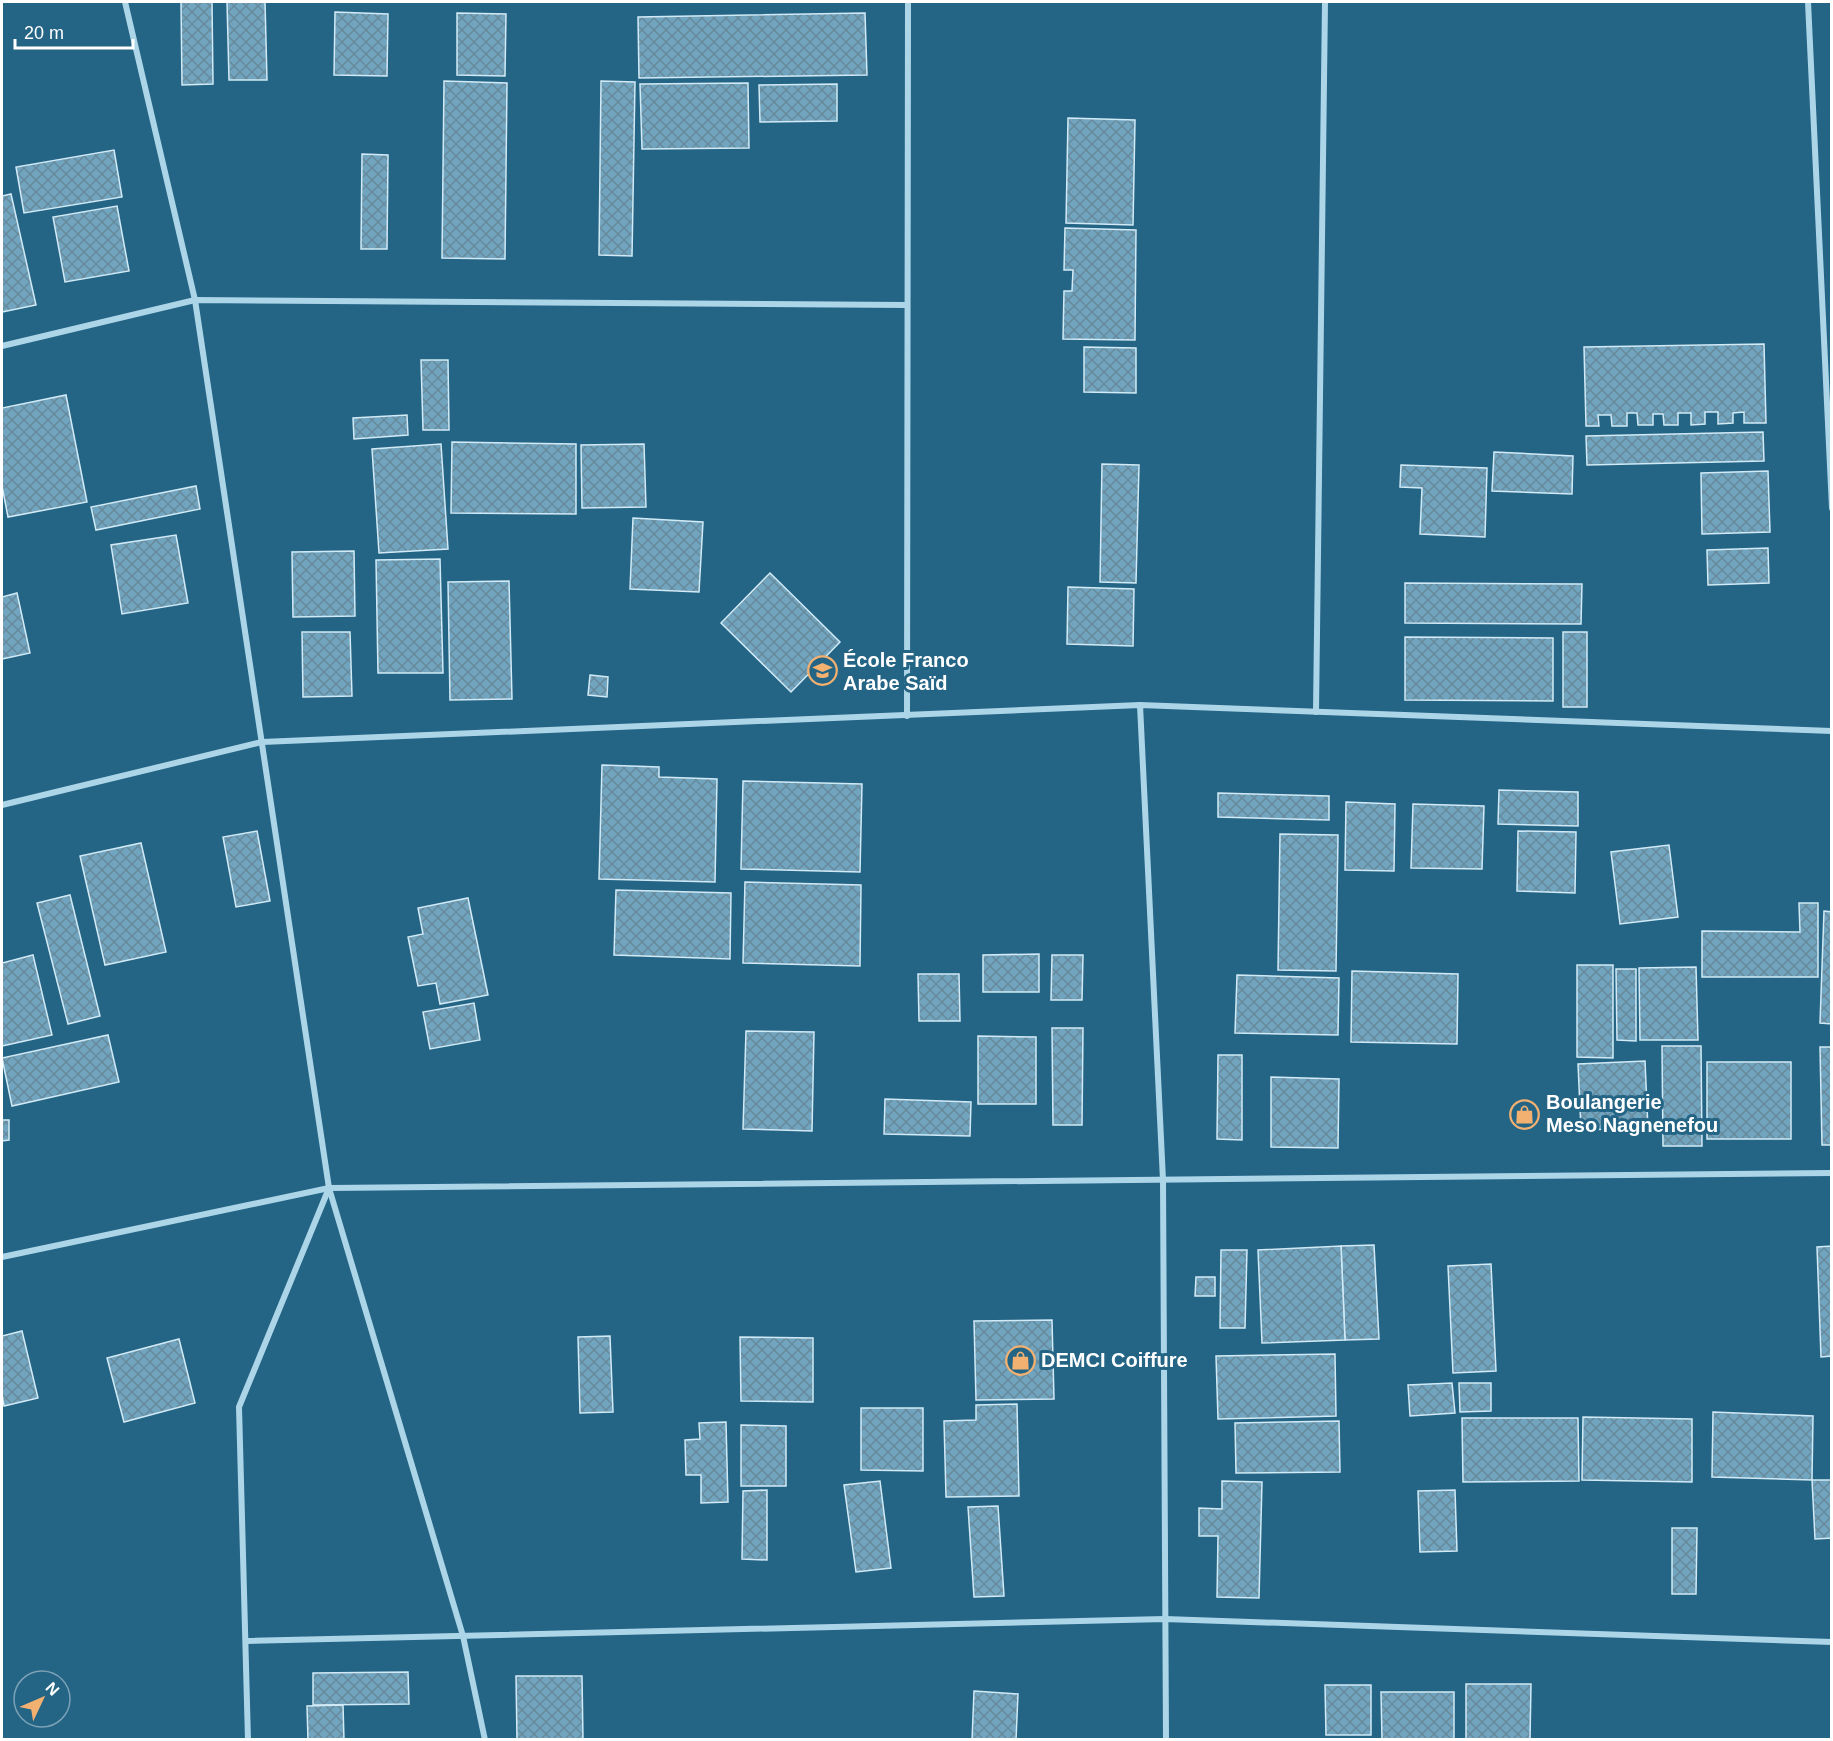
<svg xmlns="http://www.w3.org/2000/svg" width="1833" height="1741" font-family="Arial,sans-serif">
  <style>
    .building { fill: url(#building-cross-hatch); stroke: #d1eaf6; stroke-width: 1.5 }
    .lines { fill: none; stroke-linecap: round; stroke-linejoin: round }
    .street { stroke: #add5e8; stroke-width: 6 }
    .labels { text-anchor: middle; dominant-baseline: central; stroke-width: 6; stroke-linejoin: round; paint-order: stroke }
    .poi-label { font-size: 20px; font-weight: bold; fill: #fff; stroke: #246485; text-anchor: start }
  </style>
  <defs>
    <pattern id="building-cross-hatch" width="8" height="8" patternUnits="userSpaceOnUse" patternTransform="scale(1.5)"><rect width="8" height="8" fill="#71a4be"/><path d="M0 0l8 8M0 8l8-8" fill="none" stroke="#668a9c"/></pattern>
  </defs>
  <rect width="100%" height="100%" fill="#246485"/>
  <g class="building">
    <path d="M 181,2 L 212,2 L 213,84 L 182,85 Z"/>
    <path d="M 227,2 L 265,2 L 267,80 L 229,80 Z"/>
    <path d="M 335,12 L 388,14 L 387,76 L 334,75 Z"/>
    <path d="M 457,13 L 506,14 L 505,76 L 457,75 Z"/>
    <path d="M 865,13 L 867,75 L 639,78 L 638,17 Z"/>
    <path d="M 444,81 L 507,83 L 505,259 L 442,258 Z"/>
    <path d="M 601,81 L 635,82 L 632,256 L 599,255 Z"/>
    <path d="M 748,83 L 749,148 L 642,149 L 640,84 Z"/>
    <path d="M 837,84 L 837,121 L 760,122 L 759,85 Z"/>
    <path d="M 1068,118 L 1135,120 L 1133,225 L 1066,223 Z"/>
    <path d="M 114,150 L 122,197 L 24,213 L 16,167 Z"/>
    <path d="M 362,154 L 388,155 L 387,249 L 361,249 Z"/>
    <path d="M 11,194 L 36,305 L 2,312 L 2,196 Z"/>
    <path d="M 117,206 L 129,271 L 65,282 L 53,217 Z"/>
    <path d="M 1065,228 L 1136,230 L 1135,340 L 1063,339 L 1064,291 L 1072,291 L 1073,270 L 1064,270 Z"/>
    <path d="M 1764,344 L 1766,423 L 1744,423 L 1744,412 L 1733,413 L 1733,423 L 1718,424 L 1718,412 L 1705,412 L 1705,424 L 1691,425 L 1691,413 L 1678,413 L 1678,425 L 1664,425 L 1663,414 L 1653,414 L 1653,425 L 1638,425 L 1637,413 L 1627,413 L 1627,426 L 1612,426 L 1611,415 L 1598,415 L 1599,426 L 1586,426 L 1584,347 Z"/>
    <path d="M 1084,347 L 1136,348 L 1136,393 L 1084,392 Z"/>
    <path d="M 421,360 L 448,360 L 449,430 L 423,430 Z"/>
    <path d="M 66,395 L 87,502 L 8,517 L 2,486 L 2,408 Z"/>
    <path d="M 407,415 L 408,435 L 354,439 L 353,418 Z"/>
    <path d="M 1763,432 L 1764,461 L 1587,465 L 1586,436 Z"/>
    <path d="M 452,442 L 576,444 L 576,514 L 451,513 Z"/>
    <path d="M 441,444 L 448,549 L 379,553 L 372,449 Z"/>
    <path d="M 644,444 L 646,507 L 582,508 L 581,445 Z"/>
    <path d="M 1494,452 L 1573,456 L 1572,494 L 1492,491 Z"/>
    <path d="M 1102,464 L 1139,465 L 1136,583 L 1100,582 Z"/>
    <path d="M 1401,465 L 1487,468 L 1485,537 L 1420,534 L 1422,488 L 1400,487 Z"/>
    <path d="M 1768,471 L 1770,532 L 1702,534 L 1701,473 Z"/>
    <path d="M 196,486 L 200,509 L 96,530 L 91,507 Z"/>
    <path d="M 633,518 L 703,522 L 699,592 L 630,589 Z"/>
    <path d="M 176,535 L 188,603 L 122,614 L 111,545 Z"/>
    <path d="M 1768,548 L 1769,583 L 1708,585 L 1707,550 Z"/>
    <path d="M 354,551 L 355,616 L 293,617 L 292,552 Z"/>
    <path d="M 440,559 L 443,673 L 378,673 L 376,560 Z"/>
    <path d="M 770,573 L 840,642 L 791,692 L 721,623 Z"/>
    <path d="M 509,581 L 512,699 L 450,700 L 448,582 Z"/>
    <path d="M 1405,583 L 1582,584 L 1581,624 L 1405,623 Z"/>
    <path d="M 1068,587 L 1134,589 L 1133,646 L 1067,644 Z"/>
    <path d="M 17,593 L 30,653 L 2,659 L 2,597 Z"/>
    <path d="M 302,632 L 350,632 L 352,696 L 303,697 Z"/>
    <rect x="1563" y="632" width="24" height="75"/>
    <path d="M 1405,637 L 1553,638 L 1553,701 L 1405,700 Z"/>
    <path d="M 590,675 L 608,677 L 607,697 L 588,695 Z"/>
    <path d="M 602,765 L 659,767 L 659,777 L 717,779 L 715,882 L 599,879 Z"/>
    <path d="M 743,781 L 862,784 L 860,872 L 741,869 Z"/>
    <path d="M 1499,790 L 1578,792 L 1578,826 L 1498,824 Z"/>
    <path d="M 1218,793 L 1329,796 L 1329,820 L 1218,817 Z"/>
    <path d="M 1346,802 L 1395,804 L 1394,871 L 1345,870 Z"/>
    <path d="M 1413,804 L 1484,806 L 1482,869 L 1411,868 Z"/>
    <path d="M 257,831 L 270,901 L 236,907 L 223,837 Z"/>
    <path d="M 1518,831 L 1576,832 L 1575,893 L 1517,891 Z"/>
    <path d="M 1280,834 L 1338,835 L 1336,971 L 1278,970 Z"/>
    <path d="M 141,843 L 166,952 L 105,965 L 80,856 Z"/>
    <path d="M 1669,845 L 1678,917 L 1620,924 L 1611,852 Z"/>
    <path d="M 745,882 L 861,885 L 860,966 L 743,963 Z"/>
    <path d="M 616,890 L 731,893 L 730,959 L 614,955 Z"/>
    <path d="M 70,895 L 100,1016 L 68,1024 L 37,903 Z"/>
    <path d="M 468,898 L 488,995 L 440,1004 L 436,983 L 418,986 L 408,937 L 423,934 L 418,908 Z"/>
    <path d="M 1799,903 L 1818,903 L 1818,977 L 1702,977 L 1702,931 L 1800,932 Z"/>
    <path d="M 1824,911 L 1832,912 L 1832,1024 L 1820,1023 Z"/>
    <path d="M 1039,954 L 1039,992 L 983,992 L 983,955 Z"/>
    <path d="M 33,955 L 52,1035 L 2,1046 L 2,963 Z"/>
    <path d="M 1052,955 L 1083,955 L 1082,1000 L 1051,1000 Z"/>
    <path d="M 1577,965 L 1613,965 L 1613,1058 L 1577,1057 Z"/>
    <path d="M 1696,967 L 1698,1040 L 1640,1040 L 1639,968 Z"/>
    <path d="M 1616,969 L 1636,969 L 1636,1041 L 1617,1040 Z"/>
    <path d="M 1352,971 L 1458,974 L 1457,1044 L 1351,1042 Z"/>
    <path d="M 918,974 L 959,974 L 960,1021 L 919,1021 Z"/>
    <path d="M 1237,975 L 1339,978 L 1338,1035 L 1235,1033 Z"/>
    <path d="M 474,1003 L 480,1040 L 430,1049 L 423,1012 Z"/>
    <path d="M 1052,1028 L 1083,1028 L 1082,1125 L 1053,1125 Z"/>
    <path d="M 746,1031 L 814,1032 L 812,1131 L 743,1129 Z"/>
    <path d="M 108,1035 L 119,1082 L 12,1106 L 2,1058 Z"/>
    <path d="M 978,1036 L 1036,1037 L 1036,1104 L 978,1104 Z"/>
    <path d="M 1662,1046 L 1701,1046 L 1702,1146 L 1663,1146 Z"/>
    <path d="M 1820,1047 L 1832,1047 L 1832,1145 L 1822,1145 Z"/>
    <path d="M 1218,1055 L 1242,1055 L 1242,1140 L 1217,1139 Z"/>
    <path d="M 1645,1061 L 1648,1128 L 1581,1130 L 1578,1064 Z"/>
    <rect x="1707" y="1062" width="84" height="77"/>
    <path d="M 1271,1077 L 1339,1079 L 1338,1148 L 1271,1147 Z"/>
    <path d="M 885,1099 L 971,1102 L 970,1136 L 884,1134 Z"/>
    <path d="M 2,1120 L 9,1120 L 9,1140 L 2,1141 Z"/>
    <path d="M 1374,1245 L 1379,1339 L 1345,1340 L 1341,1246 Z"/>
    <path d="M 1341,1246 L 1345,1340 L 1262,1343 L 1258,1250 Z"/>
    <path d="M 1832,1246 L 1832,1356 L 1821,1357 L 1817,1247 Z"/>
    <path d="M 1221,1250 L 1247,1250 L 1245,1328 L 1220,1328 Z"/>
    <path d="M 1491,1264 L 1496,1371 L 1453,1373 L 1448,1266 Z"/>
    <path d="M 1196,1277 L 1215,1277 L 1215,1296 L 1195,1296 Z"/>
    <path d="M 1052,1320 L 1054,1399 L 976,1400 L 974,1321 Z"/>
    <path d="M 22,1331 L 38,1398 L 4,1406 L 2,1394 L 2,1336 Z"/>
    <path d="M 610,1336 L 613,1412 L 580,1413 L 578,1337 Z"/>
    <path d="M 740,1337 L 813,1338 L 813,1402 L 741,1401 Z"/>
    <path d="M 179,1339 L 195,1403 L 124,1422 L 107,1358 Z"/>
    <path d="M 1335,1354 L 1336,1416 L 1218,1419 L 1216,1356 Z"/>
    <path d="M 1452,1383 L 1455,1413 L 1410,1416 L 1408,1385 Z"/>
    <path d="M 1459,1383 L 1491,1383 L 1491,1411 L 1460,1412 Z"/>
    <path d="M 1017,1404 L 1019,1496 L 946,1497 L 944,1421 L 976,1420 L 976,1405 Z"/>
    <path d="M 861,1408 L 923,1408 L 923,1471 L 861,1470 Z"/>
    <path d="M 1713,1412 L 1813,1416 L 1812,1480 L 1712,1477 Z"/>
    <path d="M 1583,1417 L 1692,1419 L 1692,1482 L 1582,1480 Z"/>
    <path d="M 1462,1418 L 1578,1418 L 1579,1481 L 1463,1482 Z"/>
    <path d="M 1339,1421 L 1340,1472 L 1236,1473 L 1235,1423 Z"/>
    <path d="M 726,1422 L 728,1502 L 701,1503 L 701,1475 L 686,1475 L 685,1440 L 700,1439 L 699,1423 Z"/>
    <path d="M 741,1425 L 786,1426 L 786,1486 L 741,1486 Z"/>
    <path d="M 1812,1480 L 1832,1480 L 1832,1538 L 1815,1539 Z"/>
    <path d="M 880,1481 L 891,1568 L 856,1572 L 844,1485 Z"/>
    <path d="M 1222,1481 L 1262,1482 L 1259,1598 L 1217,1597 L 1218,1536 L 1199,1536 L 1199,1508 L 1222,1509 Z"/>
    <path d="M 767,1490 L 767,1560 L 742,1559 L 743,1491 Z"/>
    <path d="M 1455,1490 L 1457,1551 L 1420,1552 L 1418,1491 Z"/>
    <path d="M 998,1506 L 1004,1596 L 974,1597 L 968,1507 Z"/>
    <path d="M 1672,1528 L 1697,1528 L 1696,1594 L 1672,1594 Z"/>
    <path d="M 408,1672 L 409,1704 L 313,1705 L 313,1673 Z"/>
    <path d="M 516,1676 L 582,1676 L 583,1740 L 517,1740 Z"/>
    <path d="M 1466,1684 L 1531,1684 L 1530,1740 L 1466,1740 Z"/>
    <path d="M 1325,1685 L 1371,1685 L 1371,1735 L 1326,1735 Z"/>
    <path d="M 974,1691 L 1018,1694 L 1016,1740 L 972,1740 Z"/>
    <path d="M 1381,1692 L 1454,1692 L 1454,1740 L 1382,1740 Z"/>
    <path d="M 343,1705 L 344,1740 L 308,1740 L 307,1706 Z"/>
  </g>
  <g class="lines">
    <g class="street">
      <path d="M 125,2 L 195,300 L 329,1188 L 463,1636 L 485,1740"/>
      <path d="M 1808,2 L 1832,508"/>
      <path d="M 2,346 L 195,300 L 907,305"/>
      <path d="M 1140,705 L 1163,1180 L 1166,1740"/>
      <path d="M 1316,712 L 1325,2"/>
      <path d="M 907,716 L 908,2"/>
      <path d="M 2,805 L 262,742 L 1140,705 L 1832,731"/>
      <path d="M 2,1257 L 329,1188 L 1832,1173"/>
      <path d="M 246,1641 L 1165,1619 L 1832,1642"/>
      <path d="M 248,1740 L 239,1407 L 329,1188"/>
    </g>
  </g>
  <defs>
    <symbol id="school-ring" viewBox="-11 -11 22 22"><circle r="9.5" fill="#246485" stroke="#f3b171" stroke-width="1.5"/><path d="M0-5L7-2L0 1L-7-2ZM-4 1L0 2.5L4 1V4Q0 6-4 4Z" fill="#f3b171"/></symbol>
    <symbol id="shop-ring" viewBox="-11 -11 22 22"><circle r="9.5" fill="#246485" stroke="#f3b171" stroke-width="1.5"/><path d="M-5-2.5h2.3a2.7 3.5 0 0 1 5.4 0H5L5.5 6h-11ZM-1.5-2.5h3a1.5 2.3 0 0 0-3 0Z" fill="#f3b171"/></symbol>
  </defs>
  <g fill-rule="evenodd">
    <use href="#school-ring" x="806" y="654" width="33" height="33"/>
    <use href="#shop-ring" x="1508" y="1098" width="33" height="33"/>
    <use href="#shop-ring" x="1004" y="1344" width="33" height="33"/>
  </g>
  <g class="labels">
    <g class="poi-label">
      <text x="843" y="660">École Franco<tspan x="843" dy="23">Arabe Saïd</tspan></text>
      <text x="1546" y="1102">Boulangerie<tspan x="1546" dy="23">Meso Nagnenefou</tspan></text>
      <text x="1041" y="1360">DEMCI Coiffure</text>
    </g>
  </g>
  <rect width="1833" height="1741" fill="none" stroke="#ffffff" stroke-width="6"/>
  <g transform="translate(42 1699) rotate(46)"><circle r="28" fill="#246485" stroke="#7ca2b6" stroke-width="1.5"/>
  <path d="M0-4.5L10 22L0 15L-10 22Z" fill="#f3b171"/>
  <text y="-9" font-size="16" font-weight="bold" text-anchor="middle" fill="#ffffff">N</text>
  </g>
  <path d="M15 39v9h118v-9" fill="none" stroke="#ffffff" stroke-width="3"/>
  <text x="24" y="39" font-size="18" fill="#ffffff" stroke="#246485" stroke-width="4.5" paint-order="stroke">20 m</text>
</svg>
